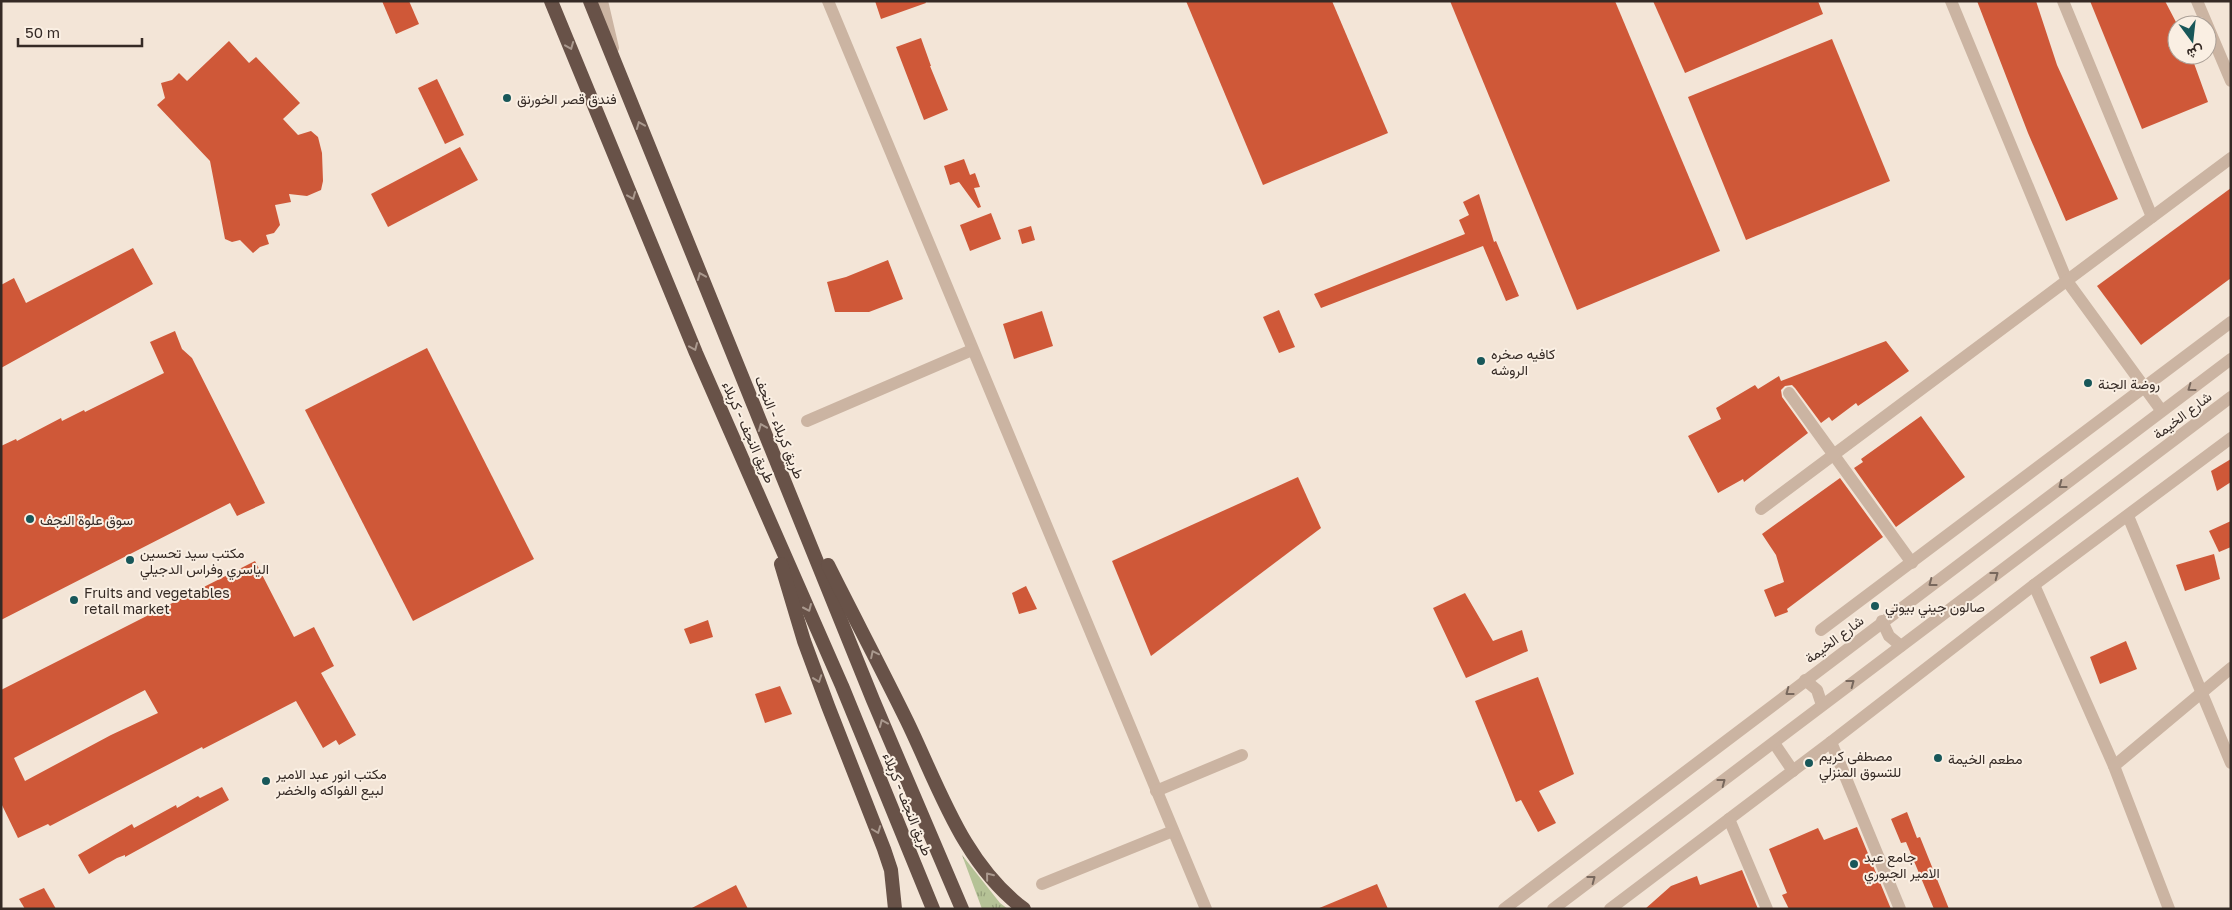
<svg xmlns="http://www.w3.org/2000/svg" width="2232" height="910" font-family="'Golos Text',Vazirmatn,sans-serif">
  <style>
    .grass { fill: url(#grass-tufts) }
    .building { fill: #cf5838; fill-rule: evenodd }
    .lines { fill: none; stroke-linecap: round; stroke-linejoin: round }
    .minor { stroke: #cbb4a2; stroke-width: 12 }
    .tertiary { stroke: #cbb4a2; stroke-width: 12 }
    .trunk { stroke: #685248; stroke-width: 14 }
    .oneway { stroke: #aa998e }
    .oneway2 { stroke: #78685d }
    .poi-dot { fill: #185759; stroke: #faefe3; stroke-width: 2 }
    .labels { text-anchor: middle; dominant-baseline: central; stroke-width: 4; stroke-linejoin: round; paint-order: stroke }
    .poi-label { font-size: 14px; fill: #352a25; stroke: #faefe3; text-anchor: start }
    .street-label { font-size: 14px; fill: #352a25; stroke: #faefe3 }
  </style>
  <defs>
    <pattern id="grass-tufts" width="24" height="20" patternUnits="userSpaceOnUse" patternTransform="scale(1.25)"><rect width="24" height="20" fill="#b5c296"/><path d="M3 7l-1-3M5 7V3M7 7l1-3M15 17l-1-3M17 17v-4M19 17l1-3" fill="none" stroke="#949e7a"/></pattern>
  </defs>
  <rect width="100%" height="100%" fill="#f3e5d7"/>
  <path class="grass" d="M 962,855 L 1000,903 L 1008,909 L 982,909 Z"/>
  <g class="building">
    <path d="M 382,1 L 409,1 L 419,24 L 396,34 Z"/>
    <path d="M 875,1 L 925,1 L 926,3 L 881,19 Z"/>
    <path d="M 1186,1 L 1332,1 L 1388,133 L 1263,185 Z"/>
    <path d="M 1450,1 L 1615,1 L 1720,251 L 1577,310 Z"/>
    <path d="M 1653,1 L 1818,1 L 1823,14 L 1685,73 Z"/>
    <path d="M 1977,1 L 2036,1 L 2057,65 L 2118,199 L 2066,221 L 2028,133 Z"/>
    <path d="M 2090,1 L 2165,1 L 2177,24 L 2177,55 L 2191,55 L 2208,102 L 2142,129 Z"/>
    <path d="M 921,38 L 931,66 L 930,66 L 948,110 L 924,120 L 896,47 Z"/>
    <path d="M 1832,39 L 1890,181 L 1746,240 L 1688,97 Z"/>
    <path d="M 229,41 L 249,63 L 256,57 L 300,103 L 283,119 L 298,135 L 311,131 L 318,137 L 322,153 L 323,181 L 321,190 L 307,196 L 289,194 L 291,202 L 275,205 L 280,225 L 274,233 L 266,235 L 269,244 L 260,247 L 253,253 L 240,240 L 232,242 L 225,239 L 210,161 L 157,105 L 165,98 L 161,83 L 172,80 L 179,73 L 187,81 Z"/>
    <path d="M 437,79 L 464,135 L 445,144 L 418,88 Z"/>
    <path d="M 460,147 L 478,180 L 388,227 L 371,194 Z"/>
    <path d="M 964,159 L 970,175 L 975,173 L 980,187 L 974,188 L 981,207 L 978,208 L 959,182 L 950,185 L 944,166 Z"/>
    <path d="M 2231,188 L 2231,278 L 2141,345 L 2097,286 Z"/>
    <path d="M 1479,194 L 1494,242 L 1496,241 L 1519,296 L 1506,301 L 1483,246 L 1321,308 L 1314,294 L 1465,234 L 1459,220 L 1469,215 L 1463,202 Z"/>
    <path d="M 991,213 L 1001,239 L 970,251 L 960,225 Z"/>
    <path d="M 1031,226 L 1035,240 L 1022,244 L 1018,230 Z"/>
    <path d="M 133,248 L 153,284 L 1,368 L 1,285 L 14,278 L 26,303 Z"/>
    <path d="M 888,260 L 903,299 L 869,312 L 835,312 L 827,282 L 846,277 Z"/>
    <path d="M 1279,310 L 1295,347 L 1279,353 L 1263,317 Z"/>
    <path d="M 1042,311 L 1053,346 L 1014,359 L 1003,324 Z"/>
    <path d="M 175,331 L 182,349 L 192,358 L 265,503 L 237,516 L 230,503 L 1,620 L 1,446 L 16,439 L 17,441 L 61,418 L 62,421 L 84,410 L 85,412 L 164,373 L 150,342 Z"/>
    <path d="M 1886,341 L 1909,371 L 1858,406 L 1856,403 L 1832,421 L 1829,417 L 1821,423 L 1795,388 L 1792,385 L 1785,386 L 1781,390 L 1782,397 L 1808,433 L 1744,482 L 1743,479 L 1718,493 L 1688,436 L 1721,419 L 1716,408 L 1755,385 L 1758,389 L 1779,376 L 1781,381 Z"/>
    <path d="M 427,348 L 534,559 L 413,621 L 305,410 Z"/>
    <path d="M 1921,416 L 1965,477 L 1896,527 L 1854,468 L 1863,462 L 1861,459 Z"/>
    <path d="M 2231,459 L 2231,482 L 2217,491 L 2211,471 Z"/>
    <path d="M 1298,477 L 1321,528 L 1151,656 L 1112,561 Z"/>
    <path d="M 1840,478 L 1883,537 L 1787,609 L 1788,612 L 1775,617 L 1764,590 L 1784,582 L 1776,555 L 1762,534 Z"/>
    <path d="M 2231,521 L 2231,547 L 2219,552 L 2209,531 Z"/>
    <path d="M 2214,554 L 2220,579 L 2185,591 L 2176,565 Z"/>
    <path d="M 255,561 L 294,637 L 314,627 L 334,666 L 321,673 L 356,735 L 339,745 L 336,740 L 323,748 L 296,701 L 203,749 L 202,747 L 50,826 L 48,824 L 18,838 L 1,803 L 1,690 ZM 145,690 L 158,713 L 111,735 L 25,781 L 14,758 Z"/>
    <path d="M 1026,586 L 1037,609 L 1019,614 L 1012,593 Z"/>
    <path d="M 1465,593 L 1493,641 L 1522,630 L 1528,651 L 1466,678 L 1433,608 Z"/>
    <path d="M 708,620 L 713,637 L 690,644 L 684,629 Z"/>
    <path d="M 2126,641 L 2137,669 L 2100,684 L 2090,657 Z"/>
    <path d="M 1538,677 L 1574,774 L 1539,791 L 1556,823 L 1538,832 L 1521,800 L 1516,802 L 1475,701 Z"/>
    <path d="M 780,686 L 792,714 L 765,723 L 755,694 Z"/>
    <path d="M 222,787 L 229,800 L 125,857 L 125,855 L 117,858 L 89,874 L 78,855 L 132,824 L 134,828 L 176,805 L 177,808 L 198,796 L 200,798 Z"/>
    <path d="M 1907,812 L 1917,838 L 1920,837 L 1949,909 L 1934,909 L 1906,842 L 1901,843 L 1891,819 Z"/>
    <path d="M 1857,827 L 1891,909 L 1789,909 L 1782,895 L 1787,893 L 1769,849 L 1818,828 L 1824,840 Z"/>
    <path d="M 1742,870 L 1758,909 L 1645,909 L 1671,886 L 1697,876 L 1700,885 Z"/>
    <path d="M 1377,884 L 1388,909 L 1317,909 Z"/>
    <path d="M 736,885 L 748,909 L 690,909 Z"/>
    <path d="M 44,888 L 56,909 L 25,909 L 19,899 Z"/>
  </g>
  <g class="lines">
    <g class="minor">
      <path d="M 828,1 L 1206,909"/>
      <path d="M 1951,1 L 2067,281 L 2161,410"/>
      <path d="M 2063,1 L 2152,217"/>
      <path d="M 2197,1 L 2231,81"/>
      <path d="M 1789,393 L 1912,563"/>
      <path d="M 807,421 L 972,350"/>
      <path d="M 1761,509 L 2231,158"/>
      <path d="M 2128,516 L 2231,763"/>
      <path d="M 2034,585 L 2114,766 L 2169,909"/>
      <path d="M 1821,630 L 2231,322"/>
      <path d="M 1831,742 L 1900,909"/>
      <path d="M 2114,766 L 2231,668"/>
      <path d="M 1156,791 L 1242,755"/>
      <path d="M 1729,819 L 1767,909"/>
      <path d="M 1042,884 L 1173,831"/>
      <path d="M 1610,909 L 1831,742 L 2034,585 L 2231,438"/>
    </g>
    <g class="tertiary">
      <path d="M 602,1 L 613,48"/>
      <path d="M 1882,621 L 1889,636 L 1901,646"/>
      <path d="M 1805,680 L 1817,690 L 1822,705"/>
      <path d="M 1774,743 L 1793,771"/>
      <path d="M 1504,909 L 2231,359"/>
      <path d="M 1553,909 L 2231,397"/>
    </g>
    <g class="trunk">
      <path d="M 551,1 L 696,353 L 842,686 L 933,909"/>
      <path d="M 590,1 L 873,700 L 962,909"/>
      <path d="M 781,564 L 804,641 L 828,706 L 884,849 L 891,870 L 895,909"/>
      <path d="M 828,565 C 854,617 881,668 907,721 C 939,787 963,864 1024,909"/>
    </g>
  </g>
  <defs><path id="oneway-chevron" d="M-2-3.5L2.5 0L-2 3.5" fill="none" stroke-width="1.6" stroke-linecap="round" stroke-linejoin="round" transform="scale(1.25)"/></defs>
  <g class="oneway">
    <use href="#oneway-chevron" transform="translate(570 46) rotate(68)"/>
    <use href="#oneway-chevron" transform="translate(640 125) rotate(-112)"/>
    <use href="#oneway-chevron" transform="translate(632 196) rotate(68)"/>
    <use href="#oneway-chevron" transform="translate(701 276) rotate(-112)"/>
    <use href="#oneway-chevron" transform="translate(694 347) rotate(67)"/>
    <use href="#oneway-chevron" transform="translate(762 427) rotate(-112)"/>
    <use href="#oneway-chevron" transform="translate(808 608) rotate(66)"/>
    <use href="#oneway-chevron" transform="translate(874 654) rotate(-116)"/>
    <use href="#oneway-chevron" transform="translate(818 679) rotate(70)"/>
    <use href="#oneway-chevron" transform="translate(883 723) rotate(-113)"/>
    <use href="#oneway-chevron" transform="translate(877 830) rotate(69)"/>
    <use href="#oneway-chevron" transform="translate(989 876) rotate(-129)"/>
  </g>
  <g class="oneway2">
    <use href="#oneway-chevron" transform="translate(2191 388) rotate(144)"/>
    <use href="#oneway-chevron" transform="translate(2062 485) rotate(143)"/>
    <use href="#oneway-chevron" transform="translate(1995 575) rotate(-37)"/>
    <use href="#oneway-chevron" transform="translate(1932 583) rotate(143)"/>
    <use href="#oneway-chevron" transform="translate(1851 683) rotate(-37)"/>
    <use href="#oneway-chevron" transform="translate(1789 692) rotate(143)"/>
    <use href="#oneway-chevron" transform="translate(1722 782) rotate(-37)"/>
    <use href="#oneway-chevron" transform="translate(1592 879) rotate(-37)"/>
  </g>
  <g class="poi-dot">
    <circle cx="507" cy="98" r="5"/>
    <circle cx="1481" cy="361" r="5"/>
    <circle cx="2088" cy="383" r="5"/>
    <circle cx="30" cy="519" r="5"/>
    <circle cx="130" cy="560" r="5"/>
    <circle cx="74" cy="600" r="5"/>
    <circle cx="1875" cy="606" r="5"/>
    <circle cx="1938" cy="758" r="5"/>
    <circle cx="1809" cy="763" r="5"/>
    <circle cx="266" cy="781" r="5"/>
    <circle cx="1854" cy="864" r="5"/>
  </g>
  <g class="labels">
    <g class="poi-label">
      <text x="517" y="98">فندق قصر الخورنق</text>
      <text x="1491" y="353">كافيه صخره<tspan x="1491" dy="16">الروشه</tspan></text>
      <text x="2098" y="383">روضة الجنة</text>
      <text x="40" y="519">سوق علوة النجف</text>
      <text x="140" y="552">مكتب سيد تحسين<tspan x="140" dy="16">الياسري وفراس الدجيلي</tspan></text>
      <text x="84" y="592">Fruits and vegetables<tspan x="84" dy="16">retail market</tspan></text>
      <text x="1885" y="606">صالون جيني بيوتي</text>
      <text x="1819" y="755">مصطفى كريم<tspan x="1819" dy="16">للتسوق المنزلي</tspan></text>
      <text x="1948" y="758">مطعم الخيمة</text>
      <text x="276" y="773">مكتب انور عبد الامير<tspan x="276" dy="16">لبيع الفواكه والخضر</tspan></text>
      <text x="1864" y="856">جامع عبد<tspan x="1864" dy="16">الامير الجبوري</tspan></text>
    </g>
    <g class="street-label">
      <text transform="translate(2182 415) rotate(-37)">شارع الخيمة</text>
      <text transform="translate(780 427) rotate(68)">طريق کربلاء - النجف</text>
      <text transform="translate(749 432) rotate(66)">طريق النجف - کربلاء</text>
      <text transform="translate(1834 639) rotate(-37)">شارع الخيمة</text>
      <text transform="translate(908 804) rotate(68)">طريق النجف - کربلاء</text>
    </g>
  </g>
  <rect width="2232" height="910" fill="none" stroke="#352a25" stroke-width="5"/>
  <g transform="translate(2192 40) rotate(165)"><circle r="24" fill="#faefe3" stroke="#aba097"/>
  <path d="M0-4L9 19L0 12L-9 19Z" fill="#185759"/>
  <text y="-8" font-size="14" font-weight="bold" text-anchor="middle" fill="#352a25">ش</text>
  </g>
  <path d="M18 38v8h124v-8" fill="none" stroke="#352a25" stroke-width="2.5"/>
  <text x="25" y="38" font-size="15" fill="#352a25" stroke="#faefe3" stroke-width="4" paint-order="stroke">50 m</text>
</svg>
